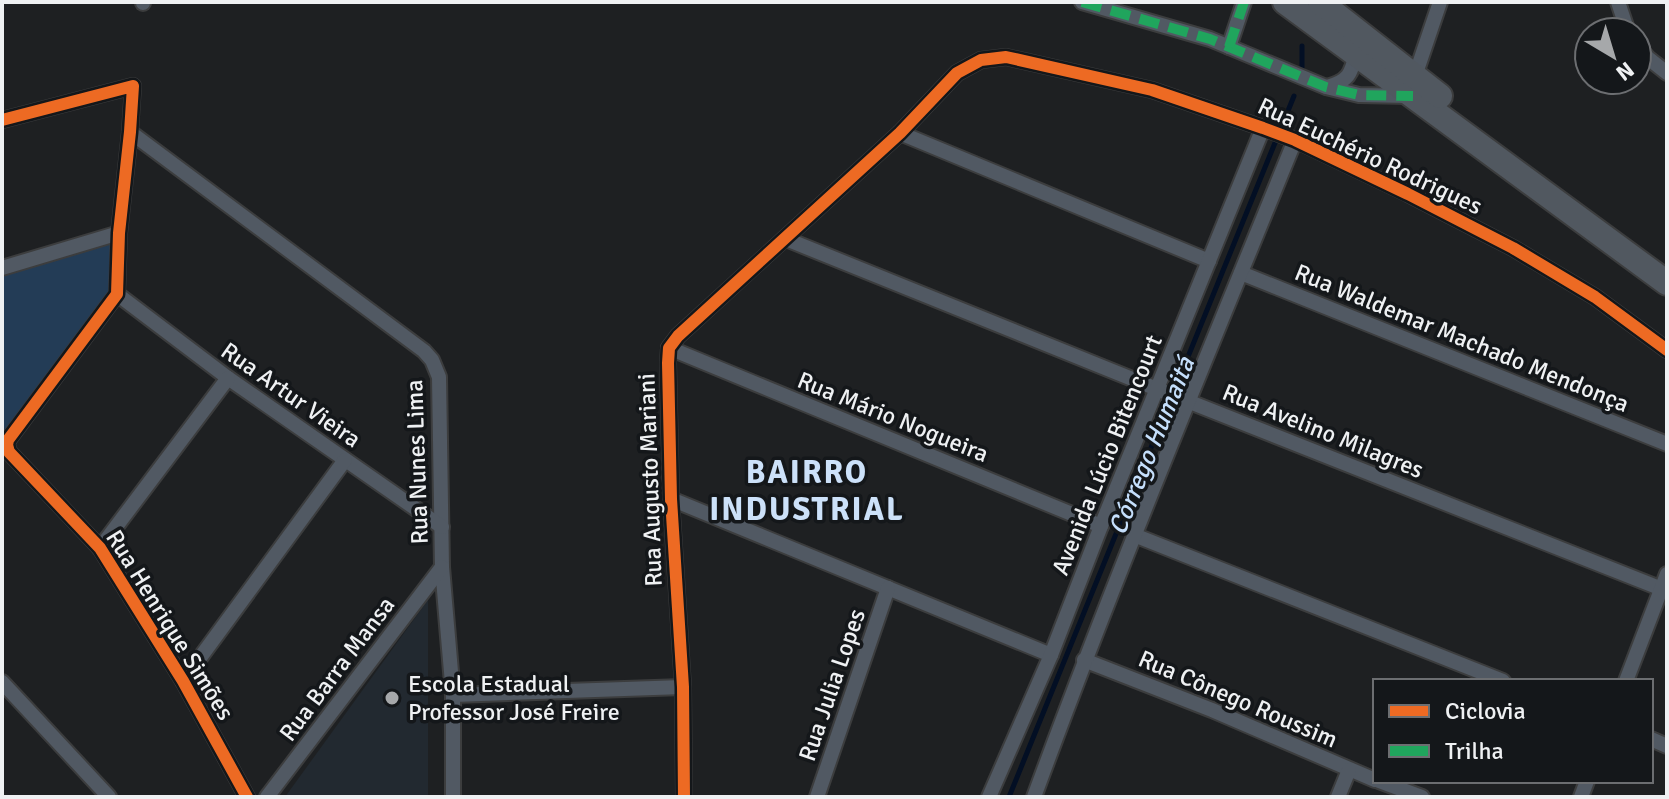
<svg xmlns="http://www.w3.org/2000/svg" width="1669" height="799" font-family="Signika,sans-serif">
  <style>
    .built { fill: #222930 }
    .green { fill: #233c56 }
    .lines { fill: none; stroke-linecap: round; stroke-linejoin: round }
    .stream { stroke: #030f24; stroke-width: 5 }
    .minor-casing { stroke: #3c3d3e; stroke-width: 18 }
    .trunk-casing { stroke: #3c3d3e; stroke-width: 28 }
    .minor { stroke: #515963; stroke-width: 14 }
    .trunk { stroke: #515860; stroke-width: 24 }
    .quiet { stroke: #20a55d; stroke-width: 10; stroke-dasharray: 20 10; stroke-linecap: butt }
    .cycleway-casing { stroke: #14171a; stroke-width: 17 }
    .cycleway { stroke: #ed6a23; stroke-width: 12 }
    .poi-dot { fill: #a6a8aa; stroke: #14171a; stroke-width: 3 }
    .labels { text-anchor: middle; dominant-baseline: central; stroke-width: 7; stroke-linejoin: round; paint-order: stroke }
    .street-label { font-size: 24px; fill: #eff1f3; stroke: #14171a }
    .poi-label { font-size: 24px; fill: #eff1f3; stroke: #14171a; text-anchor: start }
    .water-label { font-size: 26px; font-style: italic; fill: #c5dffc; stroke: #14171a }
    .district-label { font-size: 32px; font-weight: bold; letter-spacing: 2px; fill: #cce1f9; stroke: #14171a }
  </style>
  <rect width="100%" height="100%" fill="#1e2022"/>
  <path class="built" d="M 428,600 L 428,797 L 285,797 Z"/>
  <path class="green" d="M 114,239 L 112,293 L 2,437 L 2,272 Z"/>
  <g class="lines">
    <g class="stream">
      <path d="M 1302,70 L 1302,46"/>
      <path d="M 1009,797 L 1294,96"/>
    </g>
    <defs>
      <g id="minor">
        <path d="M 1082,2 L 1210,39 L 1326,87 L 1359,95 L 1410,96"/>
        <path d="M 1618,2 L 1628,32"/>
        <path d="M 143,3 L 143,2"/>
        <path d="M 1637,45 L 1648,58 L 1667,73"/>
        <path d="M 1229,47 L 1244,2"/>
        <path d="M 1415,76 L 1440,2"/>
        <path d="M 1327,87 C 1350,81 1351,73 1357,51"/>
        <path d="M 2,120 L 133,86 L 130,132 L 119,233 L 117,294 L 8,440 L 7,445 L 9,452 L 100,548 L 183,681 L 247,797"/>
        <path d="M 130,132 L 424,351 L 432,360 L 439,377 L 442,567 L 453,695 L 453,797"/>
        <path d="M 900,133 L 1209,261"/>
        <path d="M 786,239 L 1157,389 L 1667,591"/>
        <path d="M 2,268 L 119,233"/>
        <path d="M 1241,273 L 1667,444"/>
        <path d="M 117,294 L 228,378 L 442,527"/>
        <path d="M 669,348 L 1101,526"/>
        <path d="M 671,499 L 1051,655"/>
        <path d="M 1134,535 L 1503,681"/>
        <path d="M 100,548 L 228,378"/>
        <path d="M 1084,660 L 1212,710 L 1375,780"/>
        <path d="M 183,681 L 345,460"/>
        <path d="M 1626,681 L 1667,574"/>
        <path d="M 2,682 L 109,797"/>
        <path d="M 453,695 L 683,687"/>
        <path d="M 1651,739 L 1667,746"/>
        <path d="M 1379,781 L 1422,797"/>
        <path d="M 267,797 L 442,567"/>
        <path d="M 684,797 L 683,687 L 671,499 L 668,363 L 669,348 L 678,336 L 900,133 L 957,73 L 981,60 L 1006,57 L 1152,90 L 1263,128 L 1295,140 L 1408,194 L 1513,248 L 1595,297 L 1667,350"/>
        <path d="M 817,797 L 888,588"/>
        <path d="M 989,797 L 1051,655 L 1101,526 L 1263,128"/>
        <path d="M 1034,797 C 1115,576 1206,359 1295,140"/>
        <path d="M 1338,797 L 1349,770"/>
        <path d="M 1581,797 L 1587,781"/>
      </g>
      <g id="trunk">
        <path d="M 1285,2 L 1667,283"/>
        <path d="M 1320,2 L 1440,96"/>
      </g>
    </defs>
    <use href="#minor" class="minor-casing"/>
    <use href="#trunk" class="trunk-casing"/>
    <use href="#minor" class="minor"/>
    <use href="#trunk" class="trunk"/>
    <g class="quiet">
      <path d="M 1082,2 L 1210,39 L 1326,87 L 1359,95 L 1413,96"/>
      <path d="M 1229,47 L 1244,2"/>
    </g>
    <defs>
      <g id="cycleway">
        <path d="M 2,120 L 133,86 L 130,132 L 119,233 L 117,294 L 8,440 L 7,445 L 9,452 L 100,548 L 183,681 L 247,797"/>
        <path d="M 684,797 L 683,687 L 671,499 L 668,363 L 669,348 L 678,336 L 900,133 L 957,73 L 981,60 L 1006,57 L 1152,90 L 1263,128 L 1295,140 L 1408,194 L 1513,248 L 1595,297 L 1667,350"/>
      </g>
    </defs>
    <use href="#cycleway" class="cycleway-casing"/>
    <use href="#cycleway" class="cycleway"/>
  </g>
  <circle class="poi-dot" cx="392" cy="698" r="8"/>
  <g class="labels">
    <g class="street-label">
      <text transform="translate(1370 156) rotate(25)">Rua Euchério Rodrigues</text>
      <text transform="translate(1462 338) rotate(22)">Rua Waldemar Machado Mendonça</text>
      <text transform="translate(291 395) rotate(35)">Rua Artur Vieira</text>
      <text transform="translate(893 417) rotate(22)">Rua Mário Nogueira</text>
      <text transform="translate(1323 431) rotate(22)">Rua Avelino Milagres</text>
      <text transform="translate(1107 455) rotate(-68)">Avenida Lúcio Bitencourt</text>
      <text transform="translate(417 462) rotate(-92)">Rua Nunes Lima</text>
      <text transform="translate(650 480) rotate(-92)">Rua Augusto Mariani</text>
      <text transform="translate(170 625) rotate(58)">Rua Henrique Simões</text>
      <text transform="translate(337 669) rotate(-53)">Rua Barra Mansa</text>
      <text transform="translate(832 685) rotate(-71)">Rua Julia Lopes</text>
      <text transform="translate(1238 699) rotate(23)">Rua Cônego Roussim</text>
    </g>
    <g class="poi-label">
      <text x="408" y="684">Escola Estadual<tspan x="408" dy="28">Professor José Freire</tspan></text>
    </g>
    <g class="water-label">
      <text transform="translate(1152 446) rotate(-68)">Córrego Humaitá</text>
    </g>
    <g class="district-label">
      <text x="807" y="472">BAIRRO<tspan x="807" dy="37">INDUSTRIAL</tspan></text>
    </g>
  </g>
  <rect width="1669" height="799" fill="none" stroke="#eff1f3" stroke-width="8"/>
  <rect x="1373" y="679" width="280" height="104" fill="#14171a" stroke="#6c6e71" stroke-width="2"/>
  <rect x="1389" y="705" width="40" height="12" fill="#ed6a23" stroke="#6c6e71" stroke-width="2"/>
  <text x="1445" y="719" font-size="24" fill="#eff1f3">Ciclovia</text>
  <rect x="1389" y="745" width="40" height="12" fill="#20a55d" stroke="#6c6e71" stroke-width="2"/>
  <text x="1445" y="759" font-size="24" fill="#eff1f3">Trilha</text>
  <g transform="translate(1613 56) rotate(142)"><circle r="38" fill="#14171a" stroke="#6c6e71" stroke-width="2"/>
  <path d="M0-6L14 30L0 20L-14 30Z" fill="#a6a8aa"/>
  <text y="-12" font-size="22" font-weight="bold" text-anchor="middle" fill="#eff1f3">N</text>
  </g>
</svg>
